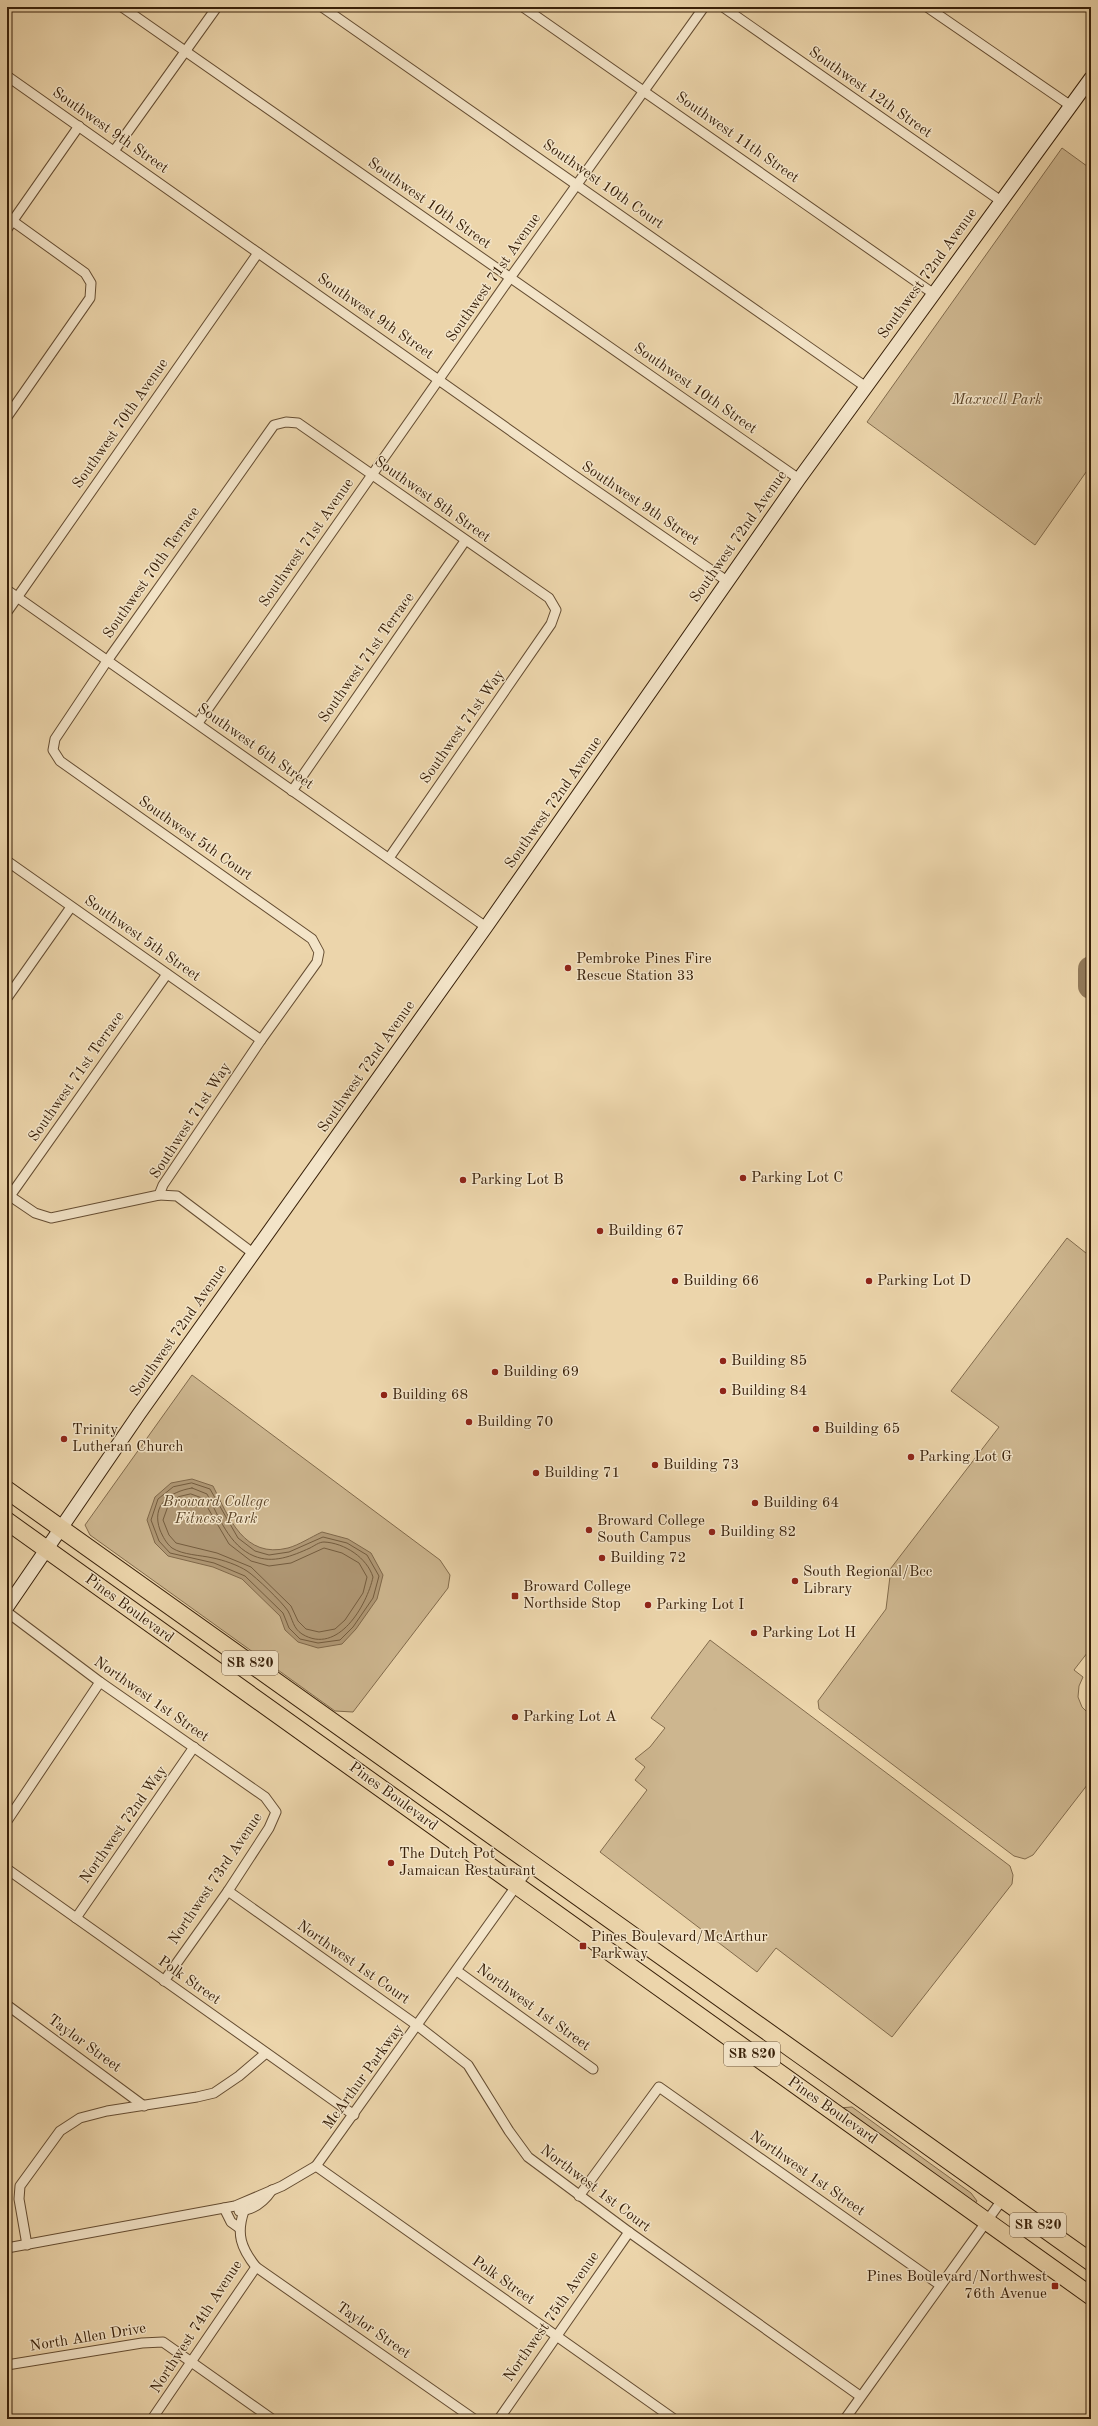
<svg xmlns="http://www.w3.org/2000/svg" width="1098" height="2426" font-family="'Old Standard TT',serif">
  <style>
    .green { fill: #cdb68f; stroke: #826b4c }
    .water { fill: #af9774; stroke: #7f6749 }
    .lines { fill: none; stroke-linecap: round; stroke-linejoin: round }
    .shore { stroke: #745c3e; stroke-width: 1 }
    .taxiway { stroke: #927a5a; stroke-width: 26 }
    .street-casing { stroke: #654d32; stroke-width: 11 }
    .secondary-casing { stroke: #382009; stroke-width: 15 }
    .highway-casing { stroke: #382009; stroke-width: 19 }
    .street { stroke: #f3e4c8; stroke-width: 9 }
    .secondary { stroke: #f3e4c8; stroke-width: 13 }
    .highway { stroke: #ecd5ab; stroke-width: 17 }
    .poi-dot { fill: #8f2418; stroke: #f3e4c8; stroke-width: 1.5 }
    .labels { text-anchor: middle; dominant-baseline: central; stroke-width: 3; stroke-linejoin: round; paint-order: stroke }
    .shield { fill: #f3e4c8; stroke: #705b42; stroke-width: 1 }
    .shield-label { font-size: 14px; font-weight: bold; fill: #382009 }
    .street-label { font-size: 15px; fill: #382009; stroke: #f3e4c8 }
    .park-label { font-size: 15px; font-style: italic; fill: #5d462a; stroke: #f3e4c8 }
    .poi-label { font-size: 15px; fill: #382009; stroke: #f3e4c8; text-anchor: start }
  </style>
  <rect width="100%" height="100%" fill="#ecd5ab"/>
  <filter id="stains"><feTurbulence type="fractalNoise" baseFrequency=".005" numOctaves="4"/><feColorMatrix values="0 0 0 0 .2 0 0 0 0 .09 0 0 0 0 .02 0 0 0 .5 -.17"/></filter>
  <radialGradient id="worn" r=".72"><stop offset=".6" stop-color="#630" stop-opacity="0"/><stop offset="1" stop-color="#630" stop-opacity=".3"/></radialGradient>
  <g class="green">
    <path d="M 1062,148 L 1091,169 L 1091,465 L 1035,545 L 867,422 Z"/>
    <path d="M 1067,1238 L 1091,1257 L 1091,1648 L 1074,1670 L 1083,1677 L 1079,1686 L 1078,1697 L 1082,1707 L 1091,1716 L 1091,1780 L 1033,1855 L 1025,1859 L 1014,1856 L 823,1712 L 819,1709 L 818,1701 L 886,1609 L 891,1568 L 999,1427 L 951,1391 Z"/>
    <path d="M 192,1375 L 440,1560 L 450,1575 L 448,1588 L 353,1712 L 335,1711 L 90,1535 L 85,1525 Z"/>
    <path d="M 710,1640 L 1010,1866 L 1013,1875 L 1012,1884 L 892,2037 L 776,1948 L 757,1972 L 600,1852 L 647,1790 L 635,1780 L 645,1767 L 635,1759 L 650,1747 L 665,1728 L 651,1718 Z"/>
    <path d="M 852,2107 L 971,2193 L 977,2201 L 974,2205 L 839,2108 Z"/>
  </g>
  <path class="water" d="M 192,1479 L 213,1486 C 229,1518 244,1559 288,1548 C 299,1545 311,1537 322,1532 L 348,1539 L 371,1553 L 383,1575 L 377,1599 L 356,1629 L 342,1644 L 318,1648 L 298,1642 L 285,1630 L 280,1616 L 242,1579 L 213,1567 L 168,1556 L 155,1543 L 147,1520 L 155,1497 L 171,1483 Z"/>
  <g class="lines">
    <g class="shore">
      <path d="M 192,1483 L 210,1489 L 238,1538 L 255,1551 L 269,1555 L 289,1552 L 323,1537 L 347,1543 L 367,1555 L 379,1576 L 373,1598 L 353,1627 L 340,1640 L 318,1643 L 300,1639 L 289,1628 L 283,1613 L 245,1576 L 214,1563 L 170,1553 L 159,1541 L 151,1520 L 158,1499 L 173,1487 Z"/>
      <path d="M 192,1488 L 207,1494 C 218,1515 229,1546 254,1556 C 273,1564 292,1556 310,1548 C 314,1546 319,1542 324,1542 C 345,1543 367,1558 373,1577 C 367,1605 338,1656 302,1634 C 293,1628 293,1620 288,1611 C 282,1602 256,1577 247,1571 C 238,1565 223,1560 213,1558 C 200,1555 183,1555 172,1548 C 166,1543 163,1537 160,1530 C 151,1505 169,1492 192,1488 Z"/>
      <path d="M 191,1494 L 202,1498 L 229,1544 L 251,1561 L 269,1566 L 291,1563 L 324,1548 L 342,1553 L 359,1563 L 367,1577 L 363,1593 L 345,1620 L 335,1629 L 319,1632 L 306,1629 L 298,1621 L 291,1606 L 251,1567 L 217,1553 L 176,1543 L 169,1535 L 163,1520 L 168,1506 L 178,1497 Z"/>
    </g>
    <path class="taxiway" d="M 1091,969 L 1091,986"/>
    <defs>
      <g id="street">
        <path d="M 122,7 L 799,479"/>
        <path d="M 322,7 L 866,387"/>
        <path d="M 523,7 L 934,294"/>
        <path d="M 723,7 L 1001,201"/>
        <path d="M 927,7 L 1071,106"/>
        <path d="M 7,76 L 572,474 L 727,581"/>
        <path d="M 114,151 L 217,7"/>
        <path d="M 7,217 L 85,273 L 91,283 L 90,298 L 7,417"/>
        <path d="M 7,229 L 79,126"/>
        <path d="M 7,590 L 486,927"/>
        <path d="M 7,612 L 258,253"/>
        <path d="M 198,723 L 510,278 L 704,7"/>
        <path d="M 292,791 L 465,541"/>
        <path d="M 7,861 L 261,1040"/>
        <path d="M 7,998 L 71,907"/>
        <path d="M 7,1194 L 35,1213 L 51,1218 L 159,1195 L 163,1185 L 261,1040 L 317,962 L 319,952 L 312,939 L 60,761 L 53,750 L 55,739 L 107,661 L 274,425 L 286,422 L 298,423 L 549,598 L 556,610 L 551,624 L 389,858"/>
        <path d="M 159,1195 L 177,1196 L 254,1254"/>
        <path d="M 10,1196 L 167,974"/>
        <path d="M 7,1612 L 100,1682 L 265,1797 L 276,1812 L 269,1828 L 228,1891 L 164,1981"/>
        <path d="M 7,1821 L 100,1682"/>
        <path d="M 7,1869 L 354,2115"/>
        <path d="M 228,1891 L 418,2026 L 468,2065 L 509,2131 L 528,2157 L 629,2232 L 860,2396"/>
        <path d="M 76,1918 L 194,1747"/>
        <path d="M 457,1971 L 593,2069"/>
        <path d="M 7,2005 L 144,2106"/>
        <path d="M 316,2166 L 674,2419"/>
        <path d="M 579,2196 L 659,2087 L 940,2285"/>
        <path d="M 224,2208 L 231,2222 L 238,2227"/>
        <path d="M 239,2211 C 254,2210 264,2202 272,2190"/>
        <path d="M 27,2245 L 19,2199 L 20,2186 L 60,2131 L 80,2118 L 107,2111 L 197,2097 L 214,2093 L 239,2076 L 266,2053"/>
        <path d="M 7,2248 L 235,2206 L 282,2186 L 316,2166 L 532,1864"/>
        <path d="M 256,2267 L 474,2419"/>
        <path d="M 7,2365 L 142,2343 L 163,2342 L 272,2419"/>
        <path d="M 152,2419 L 256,2267 C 241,2248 236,2234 244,2211"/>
        <path d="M 499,2419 L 629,2232"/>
        <path d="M 845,2419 L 1002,2200"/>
      </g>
      <path id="secondary" d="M 7,1607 L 139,1414 L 486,927 L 799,479 L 1091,78"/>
      <g id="highway">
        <path d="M 7,1490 L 1091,2262"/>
        <path d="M 7,1521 L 1091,2296"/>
      </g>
    </defs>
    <use href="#street" class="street-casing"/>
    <use href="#secondary" class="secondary-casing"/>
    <use href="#highway" class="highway-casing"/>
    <use href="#street" class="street"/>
    <use href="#secondary" class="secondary"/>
    <use href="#highway" class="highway"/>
  </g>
  <g class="poi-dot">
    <circle cx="568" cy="968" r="4"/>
    <circle cx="743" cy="1178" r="4"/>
    <circle cx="463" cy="1180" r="4"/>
    <circle cx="600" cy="1231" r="4"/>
    <circle cx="675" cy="1281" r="4"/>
    <circle cx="869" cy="1281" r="4"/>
    <circle cx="723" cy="1361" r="4"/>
    <circle cx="495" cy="1372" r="4"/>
    <circle cx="723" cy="1391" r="4"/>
    <circle cx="384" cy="1395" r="4"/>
    <circle cx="469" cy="1422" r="4"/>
    <circle cx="816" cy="1429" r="4"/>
    <circle cx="64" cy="1439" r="4"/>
    <circle cx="911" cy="1457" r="4"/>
    <circle cx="655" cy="1465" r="4"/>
    <circle cx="536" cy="1473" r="4"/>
    <circle cx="755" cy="1503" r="4"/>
    <circle cx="589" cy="1530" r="4"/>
    <circle cx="712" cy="1532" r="4"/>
    <circle cx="602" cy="1558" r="4"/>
    <circle cx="795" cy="1581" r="4"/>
    <rect x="511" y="1592" width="8" height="8" rx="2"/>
    <circle cx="648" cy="1605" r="4"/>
    <circle cx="754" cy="1633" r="4"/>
    <circle cx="515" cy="1717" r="4"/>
    <circle cx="391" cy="1863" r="4"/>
    <rect x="579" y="1942" width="8" height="8" rx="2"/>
    <rect x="1051" y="2282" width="8" height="8" rx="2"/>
  </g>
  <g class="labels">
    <g class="shield">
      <rect x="222" y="1651" width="56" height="24" rx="3"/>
      <rect x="724" y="2042" width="56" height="24" rx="3"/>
      <rect x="1010" y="2213" width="56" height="24" rx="3"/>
    </g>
    <g class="shield-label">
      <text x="250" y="1663">SR 820</text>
      <text x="752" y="2054">SR 820</text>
      <text x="1038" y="2225">SR 820</text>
    </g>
    <g class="street-label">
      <text transform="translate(870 93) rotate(35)">Southwest 12th Street</text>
      <text transform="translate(110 131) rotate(35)">Southwest 9th Street</text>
      <text transform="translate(737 138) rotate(35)">Southwest 11th Street</text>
      <text transform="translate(603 185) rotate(35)">Southwest 10th Court</text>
      <text transform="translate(429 204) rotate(35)">Southwest 10th Street</text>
      <text transform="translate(928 274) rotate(-54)">Southwest 72nd Avenue</text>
      <text transform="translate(494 278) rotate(-55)">Southwest 71st Avenue</text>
      <text transform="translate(375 317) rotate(35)">Southwest 9th Street</text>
      <text transform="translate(695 389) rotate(35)">Southwest 10th Street</text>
      <text transform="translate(121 424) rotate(-55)">Southwest 70th Avenue</text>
      <text transform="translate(432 500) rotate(35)">Southwest 8th Street</text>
      <text transform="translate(640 504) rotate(34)">Southwest 9th Street</text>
      <text transform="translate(739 537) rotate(-55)">Southwest 72nd Avenue</text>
      <text transform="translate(307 543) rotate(-55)">Southwest 71st Avenue</text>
      <text transform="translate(152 573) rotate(-55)">Southwest 70th Terrace</text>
      <text transform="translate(367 658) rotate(-55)">Southwest 71st Terrace</text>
      <text transform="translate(463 727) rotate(-55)">Southwest 71st Way</text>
      <text transform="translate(255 747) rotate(35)">Southwest 6th Street</text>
      <text transform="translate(554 803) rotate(-55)">Southwest 72nd Avenue</text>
      <text transform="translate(195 839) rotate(35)">Southwest 5th Court</text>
      <text transform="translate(142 939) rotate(35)">Southwest 5th Street</text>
      <text transform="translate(367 1067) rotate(-55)">Southwest 72nd Avenue</text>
      <text transform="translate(77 1077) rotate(-55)">Southwest 71st Terrace</text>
      <text transform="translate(191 1121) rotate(-57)">Southwest 71st Way</text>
      <text transform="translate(179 1331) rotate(-55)">Southwest 72nd Avenue</text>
      <text transform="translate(129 1609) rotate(36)">Pines Boulevard</text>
      <text transform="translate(151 1700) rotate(35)">Northwest 1st Street</text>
      <text transform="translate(393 1797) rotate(36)">Pines Boulevard</text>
      <text transform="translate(124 1825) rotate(-55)">Northwest 72nd Way</text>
      <text transform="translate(216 1879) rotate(-56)">Northwest 73rd Avenue</text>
      <text transform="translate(353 1963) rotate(35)">Northwest 1st Court</text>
      <text transform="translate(189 1981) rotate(35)">Polk Street</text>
      <text transform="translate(533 2008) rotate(36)">Northwest 1st Street</text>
      <text transform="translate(84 2044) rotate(36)">Taylor Street</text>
      <text transform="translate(364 2077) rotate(-54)">McArthur Parkway</text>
      <text transform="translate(832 2111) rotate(35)">Pines Boulevard</text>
      <text transform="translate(807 2174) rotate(35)">Northwest 1st Street</text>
      <text transform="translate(595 2189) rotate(37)">Northwest 1st Court</text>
      <text transform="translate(503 2281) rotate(35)">Polk Street</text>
      <text transform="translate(552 2317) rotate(-55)">Northwest 75th Avenue</text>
      <text transform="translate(197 2327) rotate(-57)">Northwest 74th Avenue</text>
      <text transform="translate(373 2331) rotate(35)">Taylor Street</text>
      <text transform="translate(88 2338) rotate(-9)">North Allen Drive</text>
    </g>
    <g class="park-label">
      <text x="997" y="400">Maxwell Park</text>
      <text x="216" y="1502">Broward College<tspan x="216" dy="17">Fitness Park</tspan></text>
    </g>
    <g class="poi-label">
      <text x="576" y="959">Pembroke Pines Fire<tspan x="576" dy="17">Rescue Station 33</tspan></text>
      <text x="751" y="1178">Parking Lot C</text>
      <text x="471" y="1180">Parking Lot B</text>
      <text x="608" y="1231">Building 67</text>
      <text x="683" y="1281">Building 66</text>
      <text x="877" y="1281">Parking Lot D</text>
      <text x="731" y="1361">Building 85</text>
      <text x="503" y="1372">Building 69</text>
      <text x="731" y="1391">Building 84</text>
      <text x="392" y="1395">Building 68</text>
      <text x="477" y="1422">Building 70</text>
      <text x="824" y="1429">Building 65</text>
      <text x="72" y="1430">Trinity<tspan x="72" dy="17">Lutheran Church</tspan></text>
      <text x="919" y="1457">Parking Lot G</text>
      <text x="663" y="1465">Building 73</text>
      <text x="544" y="1473">Building 71</text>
      <text x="763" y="1503">Building 64</text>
      <text x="597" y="1521">Broward College<tspan x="597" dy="17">South Campus</tspan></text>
      <text x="720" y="1532">Building 82</text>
      <text x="610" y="1558">Building 72</text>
      <text x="803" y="1572">South Regional/Bcc<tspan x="803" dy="17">Library</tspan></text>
      <text x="523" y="1587">Broward College<tspan x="523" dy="17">Northside Stop</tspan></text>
      <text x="656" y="1605">Parking Lot I</text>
      <text x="762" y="1633">Parking Lot H</text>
      <text x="523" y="1717">Parking Lot A</text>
      <text x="399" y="1854">The Dutch Pot<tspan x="399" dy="17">Jamaican Restaurant</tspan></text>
      <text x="591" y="1937">Pines Boulevard/McArthur<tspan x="591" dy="17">Parkway</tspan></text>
      <text x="1047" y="2277" text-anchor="end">Pines Boulevard/Northwest<tspan x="1047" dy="17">76th Avenue</tspan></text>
    </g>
  </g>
  <rect width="1098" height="2426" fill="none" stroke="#ecd5ab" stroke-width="24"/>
  <rect x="8" y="8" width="1082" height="2410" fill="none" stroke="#382009" stroke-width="2"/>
  <rect x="12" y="12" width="1074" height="2402" fill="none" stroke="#382009"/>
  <rect width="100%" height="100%" filter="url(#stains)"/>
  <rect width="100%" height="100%" fill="url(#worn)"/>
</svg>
